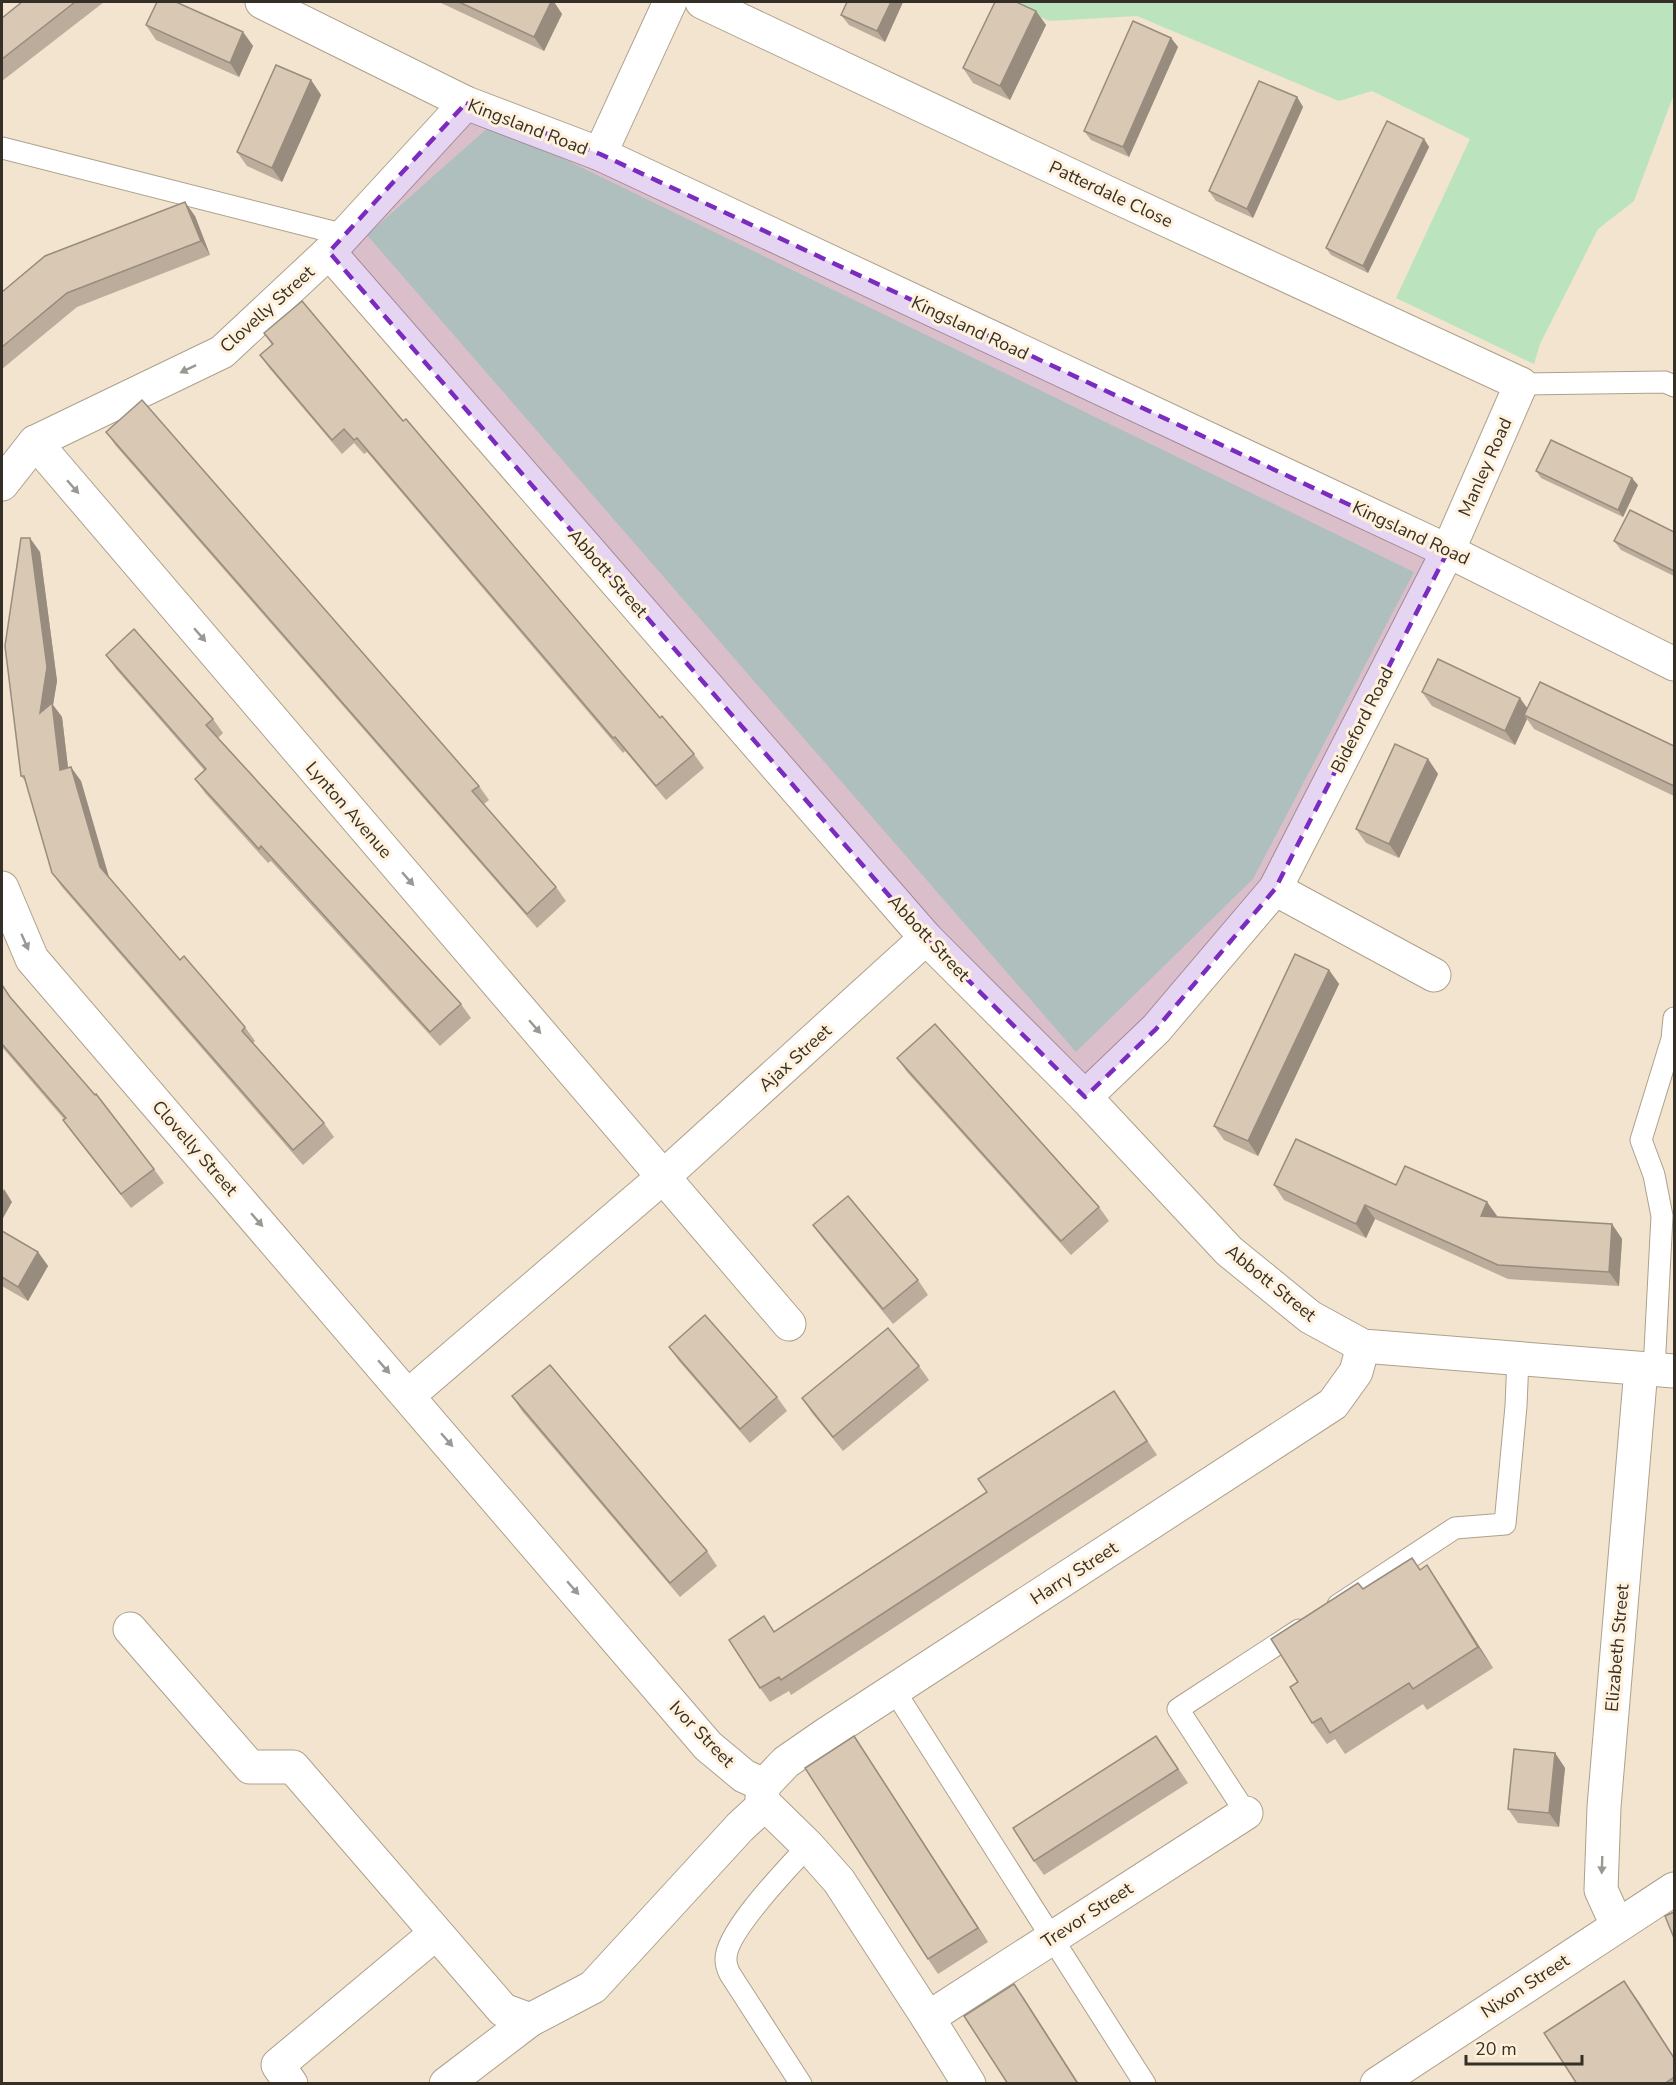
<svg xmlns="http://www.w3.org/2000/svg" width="1676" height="2085" font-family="'Nunito Sans',sans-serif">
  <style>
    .green { fill: #bbe4be }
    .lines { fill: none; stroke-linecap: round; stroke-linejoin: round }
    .service-casing { stroke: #aea18c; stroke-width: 23 }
    .minor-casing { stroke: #aea18c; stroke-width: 35 }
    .service { stroke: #fff; stroke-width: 21 }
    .minor { stroke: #fff; stroke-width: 33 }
    .wall { fill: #bbac9b }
    .shaded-wall { fill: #988c7e }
    .building { fill: #d9c8b4; stroke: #988c7e; stroke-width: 1.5 }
    .oneway { fill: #9a9893 }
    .marked { fill: #7b2cbf; fill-opacity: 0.2; stroke: #7b2cbf; stroke-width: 4.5; stroke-dasharray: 12 8; stroke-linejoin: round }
    .labels { text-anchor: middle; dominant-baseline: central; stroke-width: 6; stroke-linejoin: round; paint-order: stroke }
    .street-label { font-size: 18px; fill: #353027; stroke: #fff1db }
  </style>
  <rect width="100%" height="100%" fill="#f2e4ce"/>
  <g class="green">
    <path d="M 1010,2 L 1674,2 L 1674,94 L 1634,201 L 1598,229 L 1540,344 L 1534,364 L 1396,298 L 1470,139 L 1372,91 L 1339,101 L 1137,16 L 1049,21 Z"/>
    <path d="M 492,124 L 1414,572 L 1253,879 L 1076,1052 L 367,235 Z"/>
  </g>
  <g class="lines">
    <defs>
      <g id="service">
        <path d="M 2,148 L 345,235"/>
        <path d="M 1521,384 L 1665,382 L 1674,386"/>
        <path d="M 1654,1370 L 1662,1216 L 1654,1175 L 1641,1140 L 1672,1039 L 1674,1018"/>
        <path d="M 1338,1605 L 1455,1528 L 1505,1524 L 1516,1406 L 1518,1358"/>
        <path d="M 894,1690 L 1145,2084"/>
        <path d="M 1246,1813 L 1178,1709 L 1299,1630"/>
        <path d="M 801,2084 L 730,1974 C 728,1970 726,1964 726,1960 C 724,1933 789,1867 808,1846"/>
      </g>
      <g id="minor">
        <path d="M 262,2 L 466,103 L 600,154 L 1448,551 L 1674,664"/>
        <path d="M 702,2 L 1108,193 L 1521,384 L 1448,551 L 1275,889 L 1156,1029 L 1085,1097"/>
        <path d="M 600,154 L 670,2"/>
        <path d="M 329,252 L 926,938 L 1085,1097 L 1229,1251 L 1310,1317 L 1363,1346 L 1674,1371"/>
        <path d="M 35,442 L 789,1324"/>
        <path d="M 2,484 L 35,442 L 222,352 L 329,252 L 466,103"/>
        <path d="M 2,888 L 32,959 L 708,1746 L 744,1776 L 764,1785"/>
        <path d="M 1275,889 L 1434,975"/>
        <path d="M 409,1395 L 663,1177 L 926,938"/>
        <path d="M 130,1629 L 250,1767 L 293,1767 L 503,2010 L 530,2020 L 593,1987 L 740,1827 L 765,1804"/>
        <path d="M 764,1785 L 786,1762 L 825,1735 L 1333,1404 L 1356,1372 L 1363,1346"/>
        <path d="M 764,1785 L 762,1798 L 765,1804 L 808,1846 L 839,1881 L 928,2018 L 969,2084"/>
        <path d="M 1617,1925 L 1601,1890 L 1604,1807 L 1641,1369"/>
        <path d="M 928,2018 L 1246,1813"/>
        <path d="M 291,2084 L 278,2065 L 436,1933"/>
        <path d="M 446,2084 L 530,2020"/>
        <path d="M 1377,2084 L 1674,1889"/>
      </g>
    </defs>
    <use href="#service" class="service-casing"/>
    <use href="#minor" class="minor-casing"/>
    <use href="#service" class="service"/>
    <use href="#minor" class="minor"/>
  </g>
  <g class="wall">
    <path d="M 22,2 L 104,2 L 2,81 L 2,18 Z"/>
    <path d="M 439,2 L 554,2 L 562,14 L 544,51 Z"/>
    <path d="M 903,2 L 885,42 L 849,25 L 841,15 Z"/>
    <path d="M 1036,11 L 1046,25 L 1010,100 L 973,83 L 963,68 Z"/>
    <path d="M 146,25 L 243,32 L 253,46 L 239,77 L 156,40 Z"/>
    <path d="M 1171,38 L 1178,47 L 1129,157 L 1091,140 L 1084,131 Z"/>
    <path d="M 311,80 L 321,95 L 282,182 L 247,166 L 237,152 Z"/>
    <path d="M 1297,97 L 1303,107 L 1253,218 L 1216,201 L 1209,191 Z"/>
    <path d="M 1424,139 L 1429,147 L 1368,273 L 1331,255 L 1326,248 Z"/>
    <path d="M 195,216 L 210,255 L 77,307 L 2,369 L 2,292 Z"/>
    <path d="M 264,333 L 403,421 L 660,718 L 694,754 L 704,768 L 666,800 L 625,751 L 623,753 L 367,452 L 364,454 L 354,443 L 342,454 L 270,369 L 260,355 L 272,345 Z"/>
    <path d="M 106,432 L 479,786 L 489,800 L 484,804 L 556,887 L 566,901 L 537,928 L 116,446 Z"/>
    <path d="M 1536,471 L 1638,485 L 1623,517 L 1541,478 Z"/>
    <path d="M 1674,532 L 1674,576 L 1621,550 L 1614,541 Z"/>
    <path d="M 40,552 L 57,681 L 53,705 L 62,717 L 68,768 L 81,781 L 109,877 L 180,960 L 245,1027 L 255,1041 L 253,1043 L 324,1123 L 334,1137 L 303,1165 L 62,887 L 52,873 L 27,783 L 21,776 Z"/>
    <path d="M 106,655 L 213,719 L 223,733 L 218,738 L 461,1004 L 471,1018 L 440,1046 L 271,861 L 268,863 L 205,793 L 195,779 L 204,770 L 116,669 Z"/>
    <path d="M 1422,692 L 1527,708 L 1674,746 L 1674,796 L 1534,729 L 1527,719 L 1515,745 L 1432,706 Z"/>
    <path d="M 1428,759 L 1438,774 L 1399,858 L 1366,843 L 1356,829 Z"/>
    <path d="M 1329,970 L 1339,984 L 1258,1156 L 1224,1140 L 1214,1126 Z"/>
    <path d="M 2,985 L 11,998 L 154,1169 L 164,1183 L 131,1208 L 73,1134 L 63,1120 L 64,1119 L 2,1047 Z"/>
    <path d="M 897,1058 L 1099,1207 L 1109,1221 L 1071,1255 L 907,1072 Z"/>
    <path d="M 1274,1185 L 1396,1185 L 1487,1202 L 1497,1216 L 1497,1217 L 1612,1224 L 1622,1239 L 1619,1286 L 1508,1279 L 1375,1219 L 1366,1238 L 1284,1200 Z"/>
    <path d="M 813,1225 L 918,1280 L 928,1295 L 893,1324 L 823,1239 Z"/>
    <path d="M 2,1231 L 38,1252 L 48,1266 L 28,1301 L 2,1286 Z"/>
    <path d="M 669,1347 L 777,1397 L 787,1411 L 750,1443 L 679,1361 Z"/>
    <path d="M 919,1366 L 929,1380 L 843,1451 L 812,1413 L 802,1398 Z"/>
    <path d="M 512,1396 L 707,1551 L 717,1566 L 680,1597 L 522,1411 Z"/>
    <path d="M 1124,1405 L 1157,1455 L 791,1695 L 789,1691 L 770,1702 L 760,1688 Z"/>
    <path d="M 1412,1558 L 1420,1570 L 1441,1586 L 1493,1668 L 1427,1710 L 1423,1704 L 1345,1754 L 1335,1739 L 1327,1744 L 1312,1723 L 1298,1682 L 1363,1589 Z"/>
    <path d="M 1166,1750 L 1188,1783 L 1044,1875 L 1034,1861 Z"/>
    <path d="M 864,1751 L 988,1942 L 938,1974 L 928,1959 Z"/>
    <path d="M 1555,1753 L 1565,1768 L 1559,1827 L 1518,1823 L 1508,1809 Z"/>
    <path d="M 1624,1981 L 1674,2057 L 1674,2084 L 1577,2084 Z"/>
  </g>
  <g class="shaded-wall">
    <path d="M 551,2 L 554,2 L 562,14 L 544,51 L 534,37 Z"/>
    <path d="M 891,2 L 903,2 L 885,42 L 877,31 Z"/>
    <path d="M 1036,11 L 1046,25 L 1010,100 L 1000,86 Z"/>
    <path d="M 243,32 L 253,46 L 239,77 L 230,63 Z"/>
    <path d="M 1171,38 L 1178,47 L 1129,157 L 1123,147 Z"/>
    <path d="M 311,80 L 321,95 L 282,182 L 272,168 Z"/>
    <path d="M 1297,97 L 1303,107 L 1253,218 L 1247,209 Z"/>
    <path d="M 1424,139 L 1429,147 L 1368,273 L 1363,266 Z"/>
    <path d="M 185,202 L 195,216 L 210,255 L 201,241 Z"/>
    <path d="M 1632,478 L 1638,485 L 1623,517 L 1618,510 Z"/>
    <path d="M 30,538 L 40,552 L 57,681 L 53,705 L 62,717 L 70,784 L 60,770 L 40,713 Z"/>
    <path d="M 1520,698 L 1530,712 L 1524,715 L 1527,719 L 1515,745 L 1505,731 Z"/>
    <path d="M 1428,759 L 1438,774 L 1399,858 L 1389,844 Z"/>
    <path d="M 71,767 L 81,781 L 110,881 L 100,867 Z"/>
    <path d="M 1329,970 L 1339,984 L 1258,1156 L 1248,1141 Z"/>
    <path d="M 4,1189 L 12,1202 L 2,1220 L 2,1193 Z"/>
    <path d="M 1487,1202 L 1497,1216 L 1491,1230 L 1481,1216 Z"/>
    <path d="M 1365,1205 L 1375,1219 L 1366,1238 L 1356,1224 Z"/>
    <path d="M 1612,1224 L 1622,1239 L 1619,1286 L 1609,1272 Z"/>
    <path d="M 38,1252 L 48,1266 L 28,1301 L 18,1287 Z"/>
    <path d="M 1427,1565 L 1441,1586 L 1493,1668 L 1478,1647 Z"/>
    <path d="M 854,1736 L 864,1751 L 988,1942 L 978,1928 Z"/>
    <path d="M 1555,1753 L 1565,1768 L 1559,1827 L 1549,1813 Z"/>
    <path d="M 1624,1981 L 1639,2002 L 1674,2057 L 1674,2058 Z"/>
    <path d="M 1014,1984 L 1024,1998 L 1079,2084 L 1078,2084 Z"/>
  </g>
  <g class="building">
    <path d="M 22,2 L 75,2 L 2,59 L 2,18 Z"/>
    <path d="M 157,2 L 176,2 L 243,32 L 230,63 L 146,25 Z"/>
    <path d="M 459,2 L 551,2 L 534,37 Z"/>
    <path d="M 847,2 L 891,2 L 877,31 L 841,15 Z"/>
    <path d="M 995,2 L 1016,2 L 1036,11 L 1000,86 L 963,68 Z"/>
    <path d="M 1133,21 L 1171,38 L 1123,147 L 1084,131 Z"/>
    <path d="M 276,65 L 311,80 L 272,168 L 237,152 Z"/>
    <path d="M 1259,81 L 1297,97 L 1247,209 L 1209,191 Z"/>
    <path d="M 1387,121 L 1424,139 L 1363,266 L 1326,248 Z"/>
    <path d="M 185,202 L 201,241 L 67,293 L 2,347 L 2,292 L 45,256 Z"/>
    <path d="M 302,301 L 403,421 L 406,419 L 660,718 L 662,716 L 694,754 L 656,786 L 615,737 L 613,738 L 357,438 L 354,440 L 344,429 L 332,440 L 260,355 L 273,344 L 264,333 Z"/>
    <path d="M 142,400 L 479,786 L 472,791 L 556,887 L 527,914 L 106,432 Z"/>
    <path d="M 1551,440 L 1632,478 L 1618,510 L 1536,471 Z"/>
    <path d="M 1630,510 L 1674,532 L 1674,571 L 1614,541 Z"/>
    <path d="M 21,538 L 30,538 L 47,667 L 40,713 L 52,703 L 60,770 L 71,767 L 100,867 L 180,960 L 184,956 L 245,1027 L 242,1031 L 324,1123 L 293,1150 L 52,873 L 24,776 L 21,776 L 5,646 Z"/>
    <path d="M 134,629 L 213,719 L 206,725 L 461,1004 L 430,1032 L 261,846 L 259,849 L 195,779 L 206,769 L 106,655 Z"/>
    <path d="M 1438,659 L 1520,698 L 1505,731 L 1422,692 Z"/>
    <path d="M 1540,682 L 1674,746 L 1674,786 L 1524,715 Z"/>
    <path d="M 1395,744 L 1428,759 L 1389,844 L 1356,829 Z"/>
    <path d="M 1295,954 L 1329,970 L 1248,1141 L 1214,1126 Z"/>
    <path d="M 2,985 L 10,997 L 95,1095 L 96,1094 L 154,1169 L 121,1194 L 63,1120 L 66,1118 L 2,1044 Z"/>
    <path d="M 935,1024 L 1099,1207 L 1061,1241 L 897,1058 Z"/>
    <path d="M 1296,1139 L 1396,1185 L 1405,1166 L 1487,1202 L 1481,1216 L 1612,1224 L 1609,1272 L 1498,1265 L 1365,1205 L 1356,1224 L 1274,1185 Z"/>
    <path d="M 848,1196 L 918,1280 L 883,1309 L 813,1225 Z"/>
    <path d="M 2,1231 L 38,1252 L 18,1287 L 2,1277 Z"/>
    <path d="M 705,1315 L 777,1397 L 740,1429 L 669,1347 Z"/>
    <path d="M 888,1328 L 919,1366 L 833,1437 L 802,1398 Z"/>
    <path d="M 550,1365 L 707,1551 L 670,1583 L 512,1396 Z"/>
    <path d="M 1114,1391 L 1147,1441 L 781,1680 L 779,1677 L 760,1688 L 729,1640 L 764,1616 L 774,1632 L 987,1492 L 978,1479 Z"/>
    <path d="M 1412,1558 L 1420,1570 L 1427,1565 L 1478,1647 L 1413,1689 L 1409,1683 L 1330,1733 L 1321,1718 L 1312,1723 L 1290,1687 L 1298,1682 L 1271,1639 L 1358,1583 L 1363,1589 Z"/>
    <path d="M 854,1736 L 978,1928 L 928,1959 L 805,1768 Z"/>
    <path d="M 1156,1736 L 1178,1769 L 1034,1861 L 1013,1828 Z"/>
    <path d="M 1514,1749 L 1555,1753 L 1549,1813 L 1508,1809 Z"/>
    <path d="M 1674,1912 L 1674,1938 L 1665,1916 Z"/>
    <path d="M 1624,1981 L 1674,2058 L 1674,2077 L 1664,2084 L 1577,2084 L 1544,2033 Z"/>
    <path d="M 1014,1984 L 1078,2084 L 1008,2084 L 964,2016 Z"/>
  </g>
  <defs><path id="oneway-solid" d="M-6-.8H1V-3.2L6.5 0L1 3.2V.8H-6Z" transform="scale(1.5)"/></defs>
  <g class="oneway">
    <use href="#oneway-solid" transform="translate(188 369) rotate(154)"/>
    <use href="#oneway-solid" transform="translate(73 487) rotate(49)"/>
    <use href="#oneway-solid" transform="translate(200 635) rotate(49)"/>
    <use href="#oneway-solid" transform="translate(408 879) rotate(49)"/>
    <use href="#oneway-solid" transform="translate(25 942) rotate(66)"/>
    <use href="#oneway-solid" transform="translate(535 1027) rotate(49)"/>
    <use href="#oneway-solid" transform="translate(257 1220) rotate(49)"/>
    <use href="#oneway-solid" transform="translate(384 1367) rotate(49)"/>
    <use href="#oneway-solid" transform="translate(447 1440) rotate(49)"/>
    <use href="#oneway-solid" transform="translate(573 1588) rotate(49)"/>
    <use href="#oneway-solid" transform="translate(1602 1865) rotate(92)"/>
  </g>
  <path class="marked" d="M 466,103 L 600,154 L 1448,551 L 1275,889 L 1156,1029 L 1085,1097 L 926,938 L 329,252 Z"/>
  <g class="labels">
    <g class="street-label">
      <text transform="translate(528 127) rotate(21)">Kingsland Road</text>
      <text transform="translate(1111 194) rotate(25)">Patterdale Close</text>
      <text transform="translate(267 309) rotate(-42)">Clovelly Street</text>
      <text transform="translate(970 328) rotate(25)">Kingsland Road</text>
      <text transform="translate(1485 467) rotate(-66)">Manley Road</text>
      <text transform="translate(1411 533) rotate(25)">Kingsland Road</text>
      <text transform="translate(608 573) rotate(49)">Abbott Street</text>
      <text transform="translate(1362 720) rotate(-63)">Bideford Road</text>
      <text transform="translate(349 810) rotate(49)">Lynton Avenue</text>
      <text transform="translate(929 938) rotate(47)">Abbott Street</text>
      <text transform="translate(795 1058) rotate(-42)">Ajax Street</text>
      <text transform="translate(195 1148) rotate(49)">Clovelly Street</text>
      <text transform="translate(1271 1283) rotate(39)">Abbott Street</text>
      <text transform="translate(1074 1573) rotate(-33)">Harry Street</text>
      <text transform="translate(1617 1648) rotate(-85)">Elizabeth Street</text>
      <text transform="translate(702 1734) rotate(46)">Ivor Street</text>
      <text transform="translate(1087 1915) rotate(-33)">Trevor Street</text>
      <text transform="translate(1525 1986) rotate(-33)">Nixon Street</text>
    </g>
  </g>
  <rect width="1676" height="2085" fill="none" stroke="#353027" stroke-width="6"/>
  <path d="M1466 2055v9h116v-9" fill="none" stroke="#353027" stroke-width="3"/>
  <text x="1475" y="2055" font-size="18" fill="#353027" stroke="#fff1db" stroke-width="4.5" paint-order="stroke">20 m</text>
</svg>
